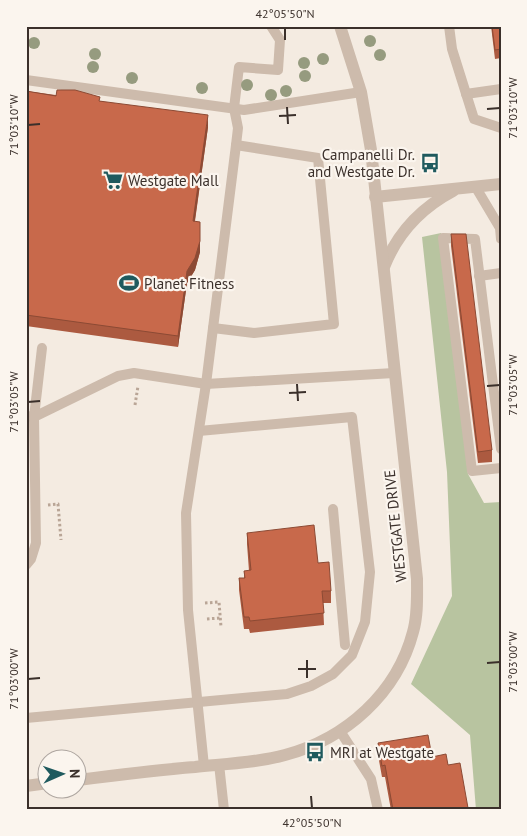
<svg xmlns="http://www.w3.org/2000/svg" width="527" height="836" font-family="'PT Sans',sans-serif">
  <style>
    .green { fill: #b8c4a0 }
    .lines { fill: none; stroke-linecap: round; stroke-linejoin: round }
    .path { stroke: #b9a596; stroke-width: 3; stroke-dasharray: 2.5 2.5; stroke-linecap: butt }
    .lane { stroke: #cdbbac; stroke-width: 10 }
    .street { stroke: #cdbbac; stroke-width: 12 }
    .tree { fill: #969b7f }
    .wall { fill: #ac5a40 }
    .shaded-wall { fill: #8c4a34 }
    .building { fill: #c8694b; stroke: #8c4a34 }
    .ticks { fill: none; stroke: #3b302b; stroke-width: 2 }
    .labels { text-anchor: middle; dominant-baseline: central; stroke-width: 4.5; stroke-linejoin: round; paint-order: stroke }
    .poi-label { font-size: 15px; fill: #3b302b; stroke: #fbf5ee; text-anchor: start }
    .street-label { font-size: 15px; fill: #3b302b; stroke: #fbf5ee }
    .neatline { fill: none; stroke: #3b302b; stroke-width: 2 }
    .ticks-label { font-size: 12px; text-anchor: middle; fill: #3b302b }
  </style>
  <rect width="100%" height="100%" fill="#f4ebe1"/>
  <path class="green" d="M 441,233 L 468,474 L 484,503 L 501,502 L 501,810 L 476,810 L 470,735 L 411,684 L 452,596 L 447,472 L 422,237 Z"/>
  <g class="lines">
    <g class="path">
      <path d="M 135,405 L 138,386"/>
      <path d="M 48,505 L 58,504 L 61,540"/>
      <path d="M 205,603 L 219,602 L 221,627"/>
      <path d="M 207,619 L 220,618"/>
    </g>
    <g class="lane">
      <path d="M 449,26 L 452,49 L 474,119 L 501,128"/>
      <path d="M 26,80 L 244,110 L 361,92"/>
      <path d="M 466,94 L 501,89"/>
      <path d="M 475,186 L 500,228 L 501,239"/>
      <path d="M 479,276 L 501,273"/>
      <path d="M 213,328 L 254,333 L 334,324 L 318,158 L 236,145"/>
      <path d="M 26,416 L 34,417 L 42,348"/>
      <path d="M 501,449 L 475,239 L 443,238 L 472,471 L 501,468"/>
      <path d="M 333,509 L 345,645"/>
      <path d="M 26,565 L 31,559 L 36,543 L 34,417 L 118,376 L 134,373 L 206,384 L 394,373"/>
      <path d="M 26,718 L 287,694 L 311,686 L 333,674 L 352,655 L 365,622 L 370,572 L 352,417 L 199,431"/>
      <path d="M 340,731 L 371,779 L 378,810"/>
      <path d="M 219,764 L 224,810"/>
      <path d="M 204,766 L 188,610 L 186,513 L 206,384 L 236,145 L 238,128 L 234,108 L 239,67 L 278,70 L 280,40 L 271,26"/>
    </g>
    <g class="street">
      <path d="M 375,197 L 501,184"/>
      <path d="M 384,267 C 397,234 421,208 453,191"/>
      <path d="M 78,780 C 117,775 156,770 195,767 C 224,764 256,763 285,755 C 346,739 397,693 413,632 C 418,615 417,596 417,579 L 371,150 L 361,92 L 340,26"/>
      <path d="M 26,786 L 48,783"/>
    </g>
  </g>
  <g class="tree">
    <circle cx="370" cy="41" r="6"/>
    <circle cx="34" cy="43" r="6"/>
    <circle cx="95" cy="54" r="6"/>
    <circle cx="380" cy="55" r="6"/>
    <circle cx="323" cy="59" r="6"/>
    <circle cx="304" cy="63" r="6"/>
    <circle cx="93" cy="67" r="6"/>
    <circle cx="305" cy="76" r="6"/>
    <circle cx="132" cy="78" r="6"/>
    <circle cx="247" cy="85" r="6"/>
    <circle cx="202" cy="88" r="6"/>
    <circle cx="286" cy="91" r="6"/>
    <circle cx="271" cy="95" r="6"/>
  </g>
  <g class="wall">
    <path d="M 491,26 L 501,26 L 501,58 L 495,59 Z"/>
    <path d="M 26,91 L 100,101 L 208,127 L 195,221 L 200,252 L 195,270 L 187,283 L 178,347 L 26,326 Z"/>
    <path d="M 451,234 L 492,450 L 492,462 L 478,463 L 451,246 Z"/>
    <path d="M 247,533 L 318,563 L 331,591 L 331,603 L 323,603 L 324,625 L 250,633 L 249,629 L 244,629 L 239,590 L 239,578 L 244,578 L 244,571 L 249,571 L 247,544 Z"/>
    <path d="M 378,743 L 432,757 L 448,765 L 468,808 L 468,810 L 391,810 L 385,777 L 382,777 L 378,755 Z"/>
  </g>
  <g class="shaded-wall">
    <path d="M 208,115 L 208,127 L 193,233 L 193,221 Z"/>
    <path d="M 200,241 L 200,252 L 195,270 L 187,283 L 178,347 L 178,336 L 187,271 Z"/>
  </g>
  <g class="building">
    <path d="M 492,26 L 501,26 L 501,49 L 495,50 Z"/>
    <path d="M 57,90 L 75,90 L 100,97 L 99,101 L 208,115 L 193,221 L 200,222 L 200,241 L 195,258 L 187,271 L 178,336 L 26,315 L 26,91 L 56,96 Z"/>
    <path d="M 451,234 L 466,234 L 492,450 L 478,452 Z"/>
    <path d="M 314,525 L 318,563 L 329,562 L 331,591 L 322,591 L 324,613 L 250,621 L 249,617 L 244,617 L 239,578 L 245,578 L 244,571 L 251,570 L 247,533 Z"/>
    <path d="M 428,735 L 432,757 L 446,754 L 448,765 L 460,763 L 468,808 L 455,810 L 393,810 L 385,765 L 382,766 L 378,743 Z"/>
  </g>
  <path class="ticks" d="M 285,28 L 285,40M 287,107 L 288,124M 487,109 L 500,108M 279,116 L 296,115M 28,125 L 40,124M 297,384 L 298,401M 487,386 L 500,385M 289,393 L 306,392M 28,402 L 40,401M 307,660 L 307,678M 487,663 L 500,662M 298,669 L 316,669M 28,679 L 40,678M 311,796 L 312,808"/>
  <defs>
    <symbol id="bus-bare" viewBox="-9 -9 18 18"><path d="M-5-6H5V4H4V6H2V4H-2V6H-4V4H-5ZM-3.5-4V0h7V-4ZM-3.5 1.2v1.5H-2V1.2ZM2 1.2v1.5H3.5V1.2Z" fill="#1f5a5e" stroke="#fbf5ee" stroke-width="2.5" paint-order="stroke"/></symbol>
    <symbol id="supermarket-bare" viewBox="-9 -9 18 18"><path d="M-6-5.5h2.5l.6 2H6L4.5 2H-2.5L-4.4-4H-6ZM-1.5 3.2a1.3 1.3 0 1 0 .1 0ZM3 3.2a1.3 1.3 0 1 0 .1 0Z" fill="#1f5a5e" stroke="#fbf5ee" stroke-width="2.5" paint-order="stroke"/></symbol>
    <symbol id="stadium-bare" viewBox="-9 -9 18 18"><path d="M0-5a6.5 5 0 1 0 0 10a6.5 5 0 1 0 0-10ZM-3.5-1.8h7v3.6h-7Z" fill="#1f5a5e" stroke="#fbf5ee" stroke-width="2.5" paint-order="stroke"/></symbol>
  </defs>
  <g fill-rule="evenodd">
    <use href="#bus-bare" x="416" y="149" width="28" height="28"/>
    <use href="#supermarket-bare" x="99" y="166" width="28" height="28"/>
    <use href="#stadium-bare" x="115" y="269" width="28" height="28"/>
    <use href="#bus-bare" x="301" y="738" width="28" height="28"/>
  </g>
  <g class="labels">
    <g class="poi-label">
      <text x="415" y="154" text-anchor="end">Campanelli Dr.<tspan x="415" dy="17">and Westgate Dr.</tspan></text>
      <text x="128" y="180">Westgate Mall</text>
      <text x="144" y="283">Planet Fitness</text>
      <text x="330" y="752">MRI at Westgate</text>
    </g>
    <g class="street-label">
      <text transform="translate(395 526) rotate(-96)">WESTGATE DRIVE</text>
    </g>
  </g>
  <rect width="527" height="836" fill="none" stroke="#fbf5ee" stroke-width="55"/>
  <g transform="translate(62 774) rotate(88)"><circle r="24" fill="#fbf5ee" stroke="#aea6a0"/>
  <path d="M0-4L9 19L0 12L-9 19Z" fill="#1f5a5e"/>
  <text y="-8" font-size="14" font-weight="bold" text-anchor="middle" fill="#3b302b">N</text>
  </g>
  <rect x="28" y="28" width="472" height="780" class="neatline"/>
  <g class="ticks-label">
    <text x="285" y="18">42°05'50"N</text>
    <text transform="translate(513 108) rotate(-90)" y="4">71°03'10"W</text>
    <text transform="translate(14 125) rotate(-90)" y="4">71°03'10"W</text>
    <text transform="translate(513 385) rotate(-90)" y="4">71°03'05"W</text>
    <text transform="translate(14 402) rotate(-90)" y="4">71°03'05"W</text>
    <text transform="translate(513 662) rotate(-90)" y="4">71°03'00"W</text>
    <text transform="translate(14 679) rotate(-90)" y="4">71°03'00"W</text>
    <text x="312" y="827">42°05'50"N</text>
  </g>
</svg>
